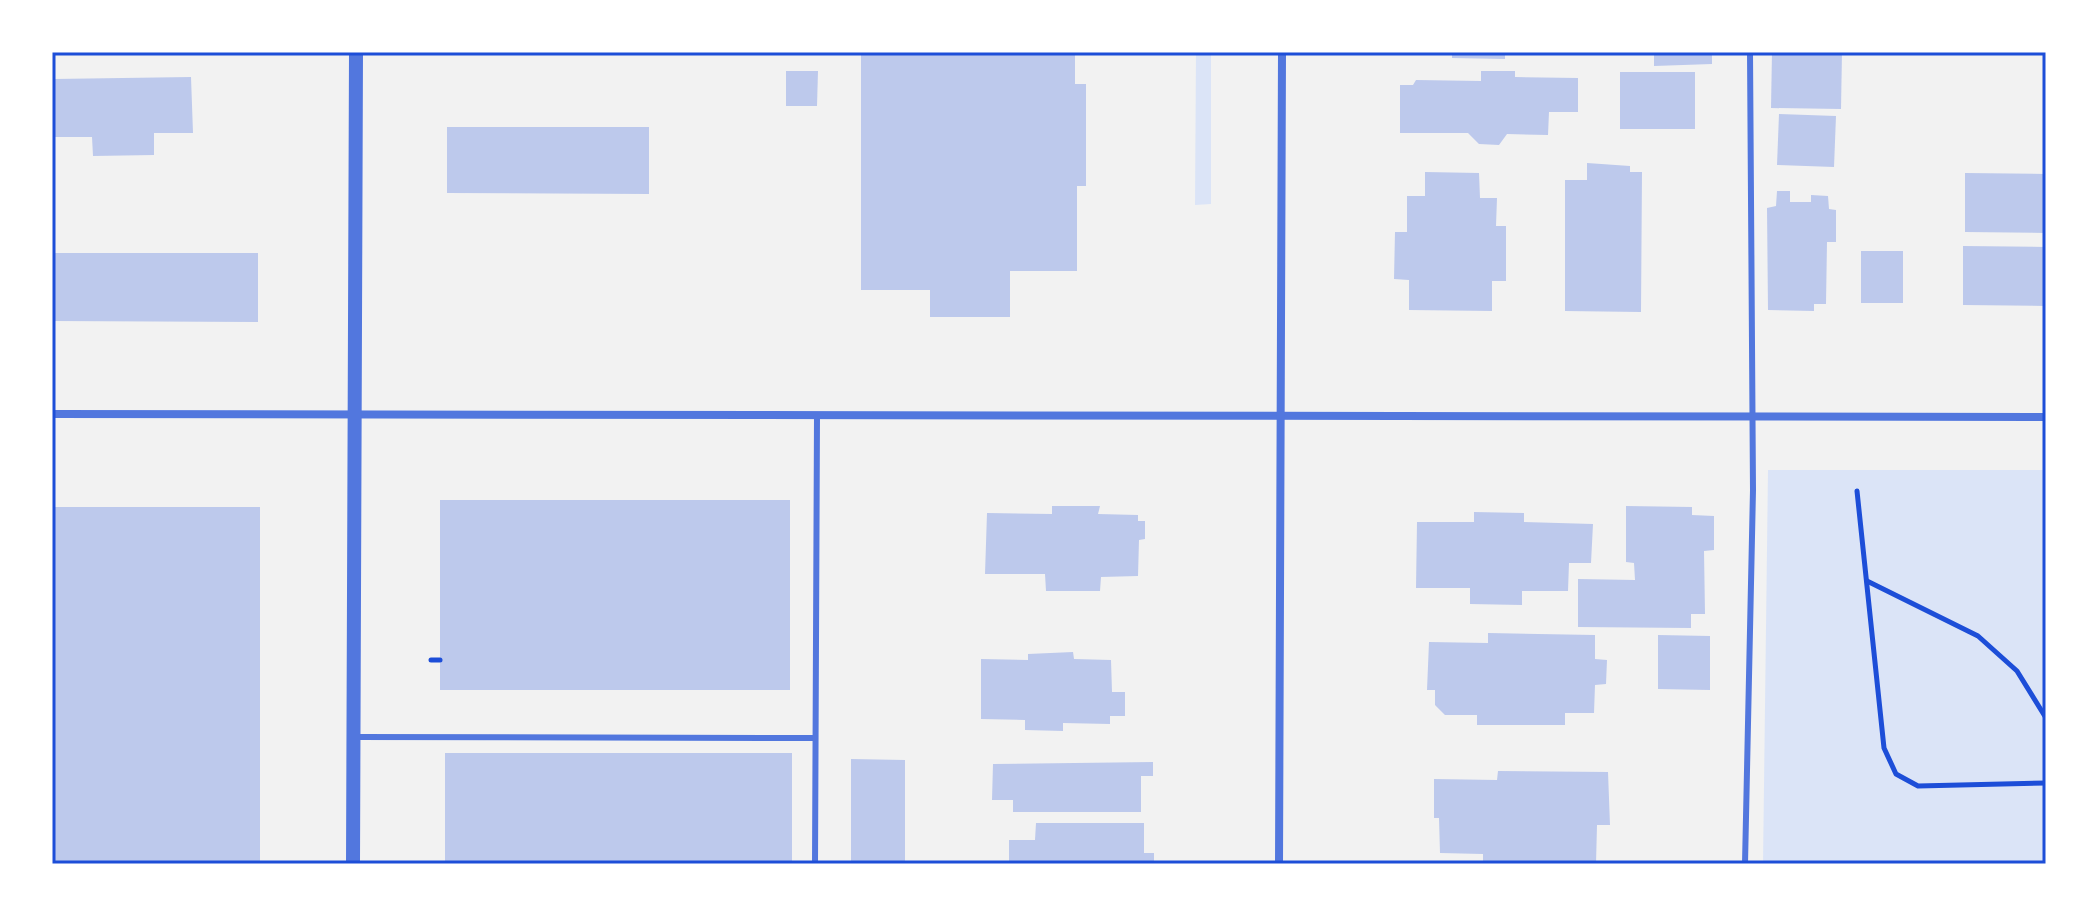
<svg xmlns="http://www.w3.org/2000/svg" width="2098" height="916" font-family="Mulish,sans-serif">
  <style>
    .green { fill: #dbe4f7 }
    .building { fill: #bdc9ec }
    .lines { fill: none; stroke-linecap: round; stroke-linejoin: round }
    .path { stroke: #1d4ed8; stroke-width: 5 }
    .service { stroke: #5277de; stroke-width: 6 }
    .minor { stroke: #5277de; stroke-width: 8 }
    .tertiary { stroke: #5277de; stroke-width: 14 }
    .neatline { fill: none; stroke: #1d4ed8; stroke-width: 3 }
  </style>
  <rect width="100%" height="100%" fill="#f2f2f2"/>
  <g class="green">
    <path d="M 1196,52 L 1211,52 L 1211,204 L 1195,205 Z"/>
    <path d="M 1768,470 L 2046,470 L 2046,864 L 1763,864 Z"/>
  </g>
  <g class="building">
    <path d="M 861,52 L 1075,52 L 1075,84 L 1086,84 L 1086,186 L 1077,186 L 1077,271 L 1010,271 L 1010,317 L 930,317 L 930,290 L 861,290 Z"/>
    <path d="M 1452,52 L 1505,52 L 1505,59 L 1452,58 Z"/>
    <path d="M 1654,52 L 1712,52 L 1712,64 L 1654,66 Z"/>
    <path d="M 1772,52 L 1842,52 L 1841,109 L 1771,108 Z"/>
    <path d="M 786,71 L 818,71 L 817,106 L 786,106 Z"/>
    <path d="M 1481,71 L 1515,71 L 1515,77 L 1578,78 L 1578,112 L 1549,112 L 1548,135 L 1507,134 L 1499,145 L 1479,144 L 1468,133 L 1400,133 L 1400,85 L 1413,85 L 1416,80 L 1481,81 Z"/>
    <rect x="1620" y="72" width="75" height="57"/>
    <path d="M 191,77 L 193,133 L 154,133 L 154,155 L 93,156 L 92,137 L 54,137 L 54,79 Z"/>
    <path d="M 1779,114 L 1836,116 L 1834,167 L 1777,165 Z"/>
    <path d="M 447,127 L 649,127 L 649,194 L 447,193 Z"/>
    <path d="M 1587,163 L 1630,166 L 1630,172 L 1642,172 L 1641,312 L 1565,311 L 1565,180 L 1587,180 Z"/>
    <path d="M 1425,172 L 1479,173 L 1480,198 L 1497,198 L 1496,226 L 1506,226 L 1506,281 L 1492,281 L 1492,311 L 1409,310 L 1409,280 L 1394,279 L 1395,232 L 1407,232 L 1407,196 L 1425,196 Z"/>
    <path d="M 1965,173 L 2046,174 L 2046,233 L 1965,232 Z"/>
    <path d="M 1777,191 L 1790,191 L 1790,202 L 1811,202 L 1811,195 L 1828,196 L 1829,209 L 1836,210 L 1836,242 L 1827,242 L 1826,304 L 1814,304 L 1814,311 L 1768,310 L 1767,208 L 1776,206 Z"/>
    <path d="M 1963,246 L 2046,247 L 2046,306 L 1963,305 Z"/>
    <rect x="1861" y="251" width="42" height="52"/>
    <path d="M 52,253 L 258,253 L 258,322 L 52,321 Z"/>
    <rect x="440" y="500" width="350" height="190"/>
    <path d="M 1052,506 L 1100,506 L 1098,514 L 1138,515 L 1138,521 L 1145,521 L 1145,539 L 1139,540 L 1138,576 L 1101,577 L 1100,591 L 1046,591 L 1045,574 L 985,574 L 987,513 L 1052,514 Z"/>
    <path d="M 1626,506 L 1692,507 L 1692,515 L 1714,516 L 1714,550 L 1704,551 L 1705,614 L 1691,614 L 1691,628 L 1578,627 L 1578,579 L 1635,580 L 1634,563 L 1626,562 Z"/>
    <rect x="52" y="507" width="208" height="357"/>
    <path d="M 1474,512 L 1524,513 L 1524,522 L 1593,524 L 1591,563 L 1569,563 L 1568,591 L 1522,591 L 1522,605 L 1470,604 L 1470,588 L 1416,588 L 1417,522 L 1474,522 Z"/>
    <path d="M 1488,633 L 1595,635 L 1595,659 L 1607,660 L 1606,684 L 1595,685 L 1594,713 L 1565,713 L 1565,725 L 1477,725 L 1477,715 L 1445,715 L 1435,705 L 1435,690 L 1427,690 L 1429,642 L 1488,643 Z"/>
    <path d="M 1658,635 L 1710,636 L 1710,690 L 1658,689 Z"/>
    <path d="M 1073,652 L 1074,659 L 1111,660 L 1112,692 L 1125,692 L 1125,716 L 1110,716 L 1110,724 L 1063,723 L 1063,731 L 1025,730 L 1025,720 L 981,719 L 981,659 L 1028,660 L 1028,654 Z"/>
    <rect x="445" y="753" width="347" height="111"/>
    <path d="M 851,759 L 905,760 L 905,864 L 851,864 Z"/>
    <path d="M 1153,762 L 1153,776 L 1141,776 L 1141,812 L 1013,812 L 1013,800 L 992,800 L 993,764 Z"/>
    <path d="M 1498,771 L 1608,772 L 1610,825 L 1597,825 L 1596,864 L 1483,864 L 1483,854 L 1440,853 L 1439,818 L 1434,818 L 1434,779 L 1497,780 Z"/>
    <path d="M 1036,823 L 1144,823 L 1144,853 L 1154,853 L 1154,864 L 1009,864 L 1009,840 L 1035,840 Z"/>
  </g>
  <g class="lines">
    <g class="path">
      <path d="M 1857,491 L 1884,748 L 1896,774 L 1918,786 L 2046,783"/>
      <path d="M 1867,581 L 1978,636 L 2017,671 L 2046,718"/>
      <path d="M 431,660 L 440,660"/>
    </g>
    <g class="service">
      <path d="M 355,737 L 815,738"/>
      <path d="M 815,864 L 817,416"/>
      <path d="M 1745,864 L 1753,490 L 1750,52"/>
    </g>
    <g class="minor">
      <path d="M 52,414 L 2046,417"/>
      <path d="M 1279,864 L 1282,52"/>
    </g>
    <path class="tertiary" d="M 353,864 L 356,52"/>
  </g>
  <rect width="2098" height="916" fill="none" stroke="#ffffff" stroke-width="108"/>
  <rect x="54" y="54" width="1990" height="808" class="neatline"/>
</svg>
